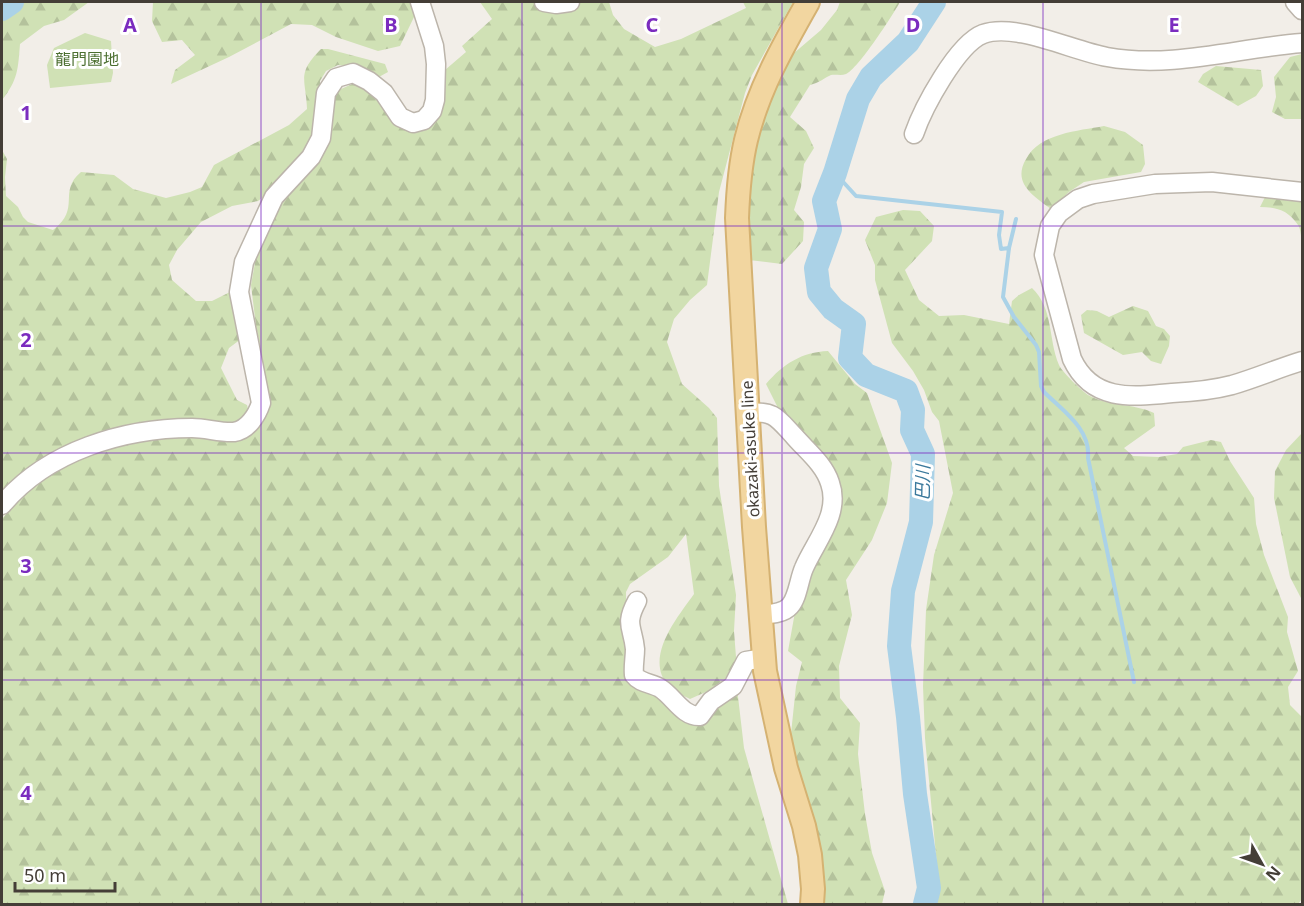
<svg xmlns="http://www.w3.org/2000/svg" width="1304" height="906" font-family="'Noto Sans','Noto Sans JP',sans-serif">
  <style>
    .green { fill: #d0e1b5 }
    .forest { fill: url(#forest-firs) }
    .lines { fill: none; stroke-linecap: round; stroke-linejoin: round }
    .stream { stroke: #abd2e7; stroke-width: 4 }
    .river { stroke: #abd2e7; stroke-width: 24 }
    .minor-casing { stroke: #bcb5ab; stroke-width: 21 }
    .major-casing { stroke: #d5b272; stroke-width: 26 }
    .minor { stroke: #fff; stroke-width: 18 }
    .major { stroke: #f2d6a0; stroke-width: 22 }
    .grid { fill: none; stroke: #7b2cbf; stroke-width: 1.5; stroke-opacity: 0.55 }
    .labels { text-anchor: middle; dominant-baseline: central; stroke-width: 6; stroke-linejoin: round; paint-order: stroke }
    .park-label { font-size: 16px; fill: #4c6f31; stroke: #fff }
    .street-label { font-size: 16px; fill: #443e37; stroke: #fff }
    .water-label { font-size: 18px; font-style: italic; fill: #3b799c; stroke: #fff }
    .grid-label { font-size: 20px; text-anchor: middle; font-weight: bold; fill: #7b2cbf; stroke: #fff; stroke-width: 6; stroke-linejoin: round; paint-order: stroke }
  </style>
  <defs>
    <pattern id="forest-firs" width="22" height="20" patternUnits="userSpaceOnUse" patternTransform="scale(1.5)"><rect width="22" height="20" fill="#d0e1b5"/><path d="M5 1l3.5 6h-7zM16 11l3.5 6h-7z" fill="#b4c29c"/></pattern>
  </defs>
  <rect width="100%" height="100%" fill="#f2eee8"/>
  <path class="green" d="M 85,33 L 111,41 L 113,73 L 111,82 L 50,88 L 47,65 L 54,48 Z"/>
  <g class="forest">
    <path d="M 2,2 L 89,2 L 64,20 L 44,26 L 20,44 C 18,69 18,80 2,100 Z"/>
    <path d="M 153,2 L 413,2 L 415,15 L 400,46 L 378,51 L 336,37 L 312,25 L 291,24 L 229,57 L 171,84 L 175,70 L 195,55 L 182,40 L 162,42 L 152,21 Z"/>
    <path d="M 480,2 L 532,2 L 540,5 L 571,7 L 581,2 L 609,2 L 613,15 L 624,29 L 655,47 L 681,39 L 746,8 L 743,2 L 793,2 L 752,75 L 745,93 L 719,192 L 707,285 L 690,300 L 674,319 L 667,342 L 682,384 L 709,408 L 717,418 L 719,486 L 736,595 L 734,631 L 737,670 L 708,691 L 690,699 C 684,696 674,692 669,687 C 643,658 677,618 694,594 L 686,534 L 668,557 L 630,584 L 626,592 L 627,669 L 687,717 L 737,688 L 744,748 L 788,904 L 2,904 L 2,519 C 13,505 26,490 40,480 C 101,435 183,434 255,426 L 268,411 L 262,355 L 256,326 L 251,285 L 256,257 L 280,199 L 339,90 L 352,84 L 362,83 L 409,129 L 420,131 L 428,129 L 435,121 L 445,70 L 466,52 L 462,46 L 492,19 Z"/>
    <path d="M 840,2 L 900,2 C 893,15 858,69 846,74 C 841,76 836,74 831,75 C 824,78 819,83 810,85 L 790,117 L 806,131 L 814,148 L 804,164 L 801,187 L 794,210 L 804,222 L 803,241 L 782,264 L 749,260 L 744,179 L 780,65 L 821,30 L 837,10 Z"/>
    <path d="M 321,49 L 328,49 L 385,64 L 388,72 L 377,78 L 353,67 L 338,65 L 326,71 L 320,81 L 320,114 L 307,154 L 269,193 L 258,201 L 232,206 L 201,222 L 177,250 L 169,265 L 172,280 L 196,301 L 212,301 L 234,290 L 241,339 L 229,348 L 221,368 L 237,400 L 247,405 L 249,413 L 234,425 L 134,426 L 2,496 L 2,150 L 7,159 L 5,177 L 6,196 L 18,207 L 23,217 L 28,222 L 53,230 C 82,208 57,192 81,172 L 114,175 L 133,189 L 166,198 L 190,192 L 202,187 L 214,165 L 289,125 L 307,109 C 306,79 296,74 321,49 Z"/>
    <path d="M 1302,54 L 1302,121 L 1301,119 L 1285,119 L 1272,112 L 1276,97 L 1274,77 L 1290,57 Z"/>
    <path d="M 1216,66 L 1261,70 L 1263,86 L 1256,96 L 1238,106 L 1198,82 L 1203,74 Z"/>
    <path d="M 1104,126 L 1125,132 L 1143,145 L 1145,164 L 1141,172 L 1084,182 L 1069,192 L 1051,209 C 1033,196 1012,183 1026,159 C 1040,133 1078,131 1104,126 Z"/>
    <path d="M 1266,195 L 1302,201 L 1302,243 C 1301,238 1301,229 1298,225 C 1288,210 1276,207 1260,207 Z"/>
    <path d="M 903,210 L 920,211 L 934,226 L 932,241 L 905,270 L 919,300 L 939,316 L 964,315 L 1009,324 L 1012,301 L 1019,295 L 1032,288 C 1054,309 1048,339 1059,365 C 1062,372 1082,391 1088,395 C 1109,407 1133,403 1154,413 L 1155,426 L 1124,448 L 1133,456 L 1159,457 L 1177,454 L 1183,447 L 1211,440 L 1221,442 L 1230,461 L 1254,498 L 1256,524 L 1264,555 L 1288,617 L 1287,632 L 1298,671 L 1288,687 L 1290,705 L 1302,717 L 1302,899 L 1298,904 L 933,904 L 937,866 L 925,738 L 923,686 L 926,610 L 934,555 L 953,493 L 939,421 L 932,412 L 924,390 L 913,371 L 892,343 L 875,280 L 875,265 L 865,240 L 876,217 Z"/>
    <path d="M 1133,306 L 1148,311 L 1156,326 L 1164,329 L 1170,336 L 1169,346 L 1161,364 L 1151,361 L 1142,352 L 1123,355 L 1084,333 L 1081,315 L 1087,310 L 1097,311 L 1109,317 Z"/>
    <path d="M 828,351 L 855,384 L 867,393 L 892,463 L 887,503 L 872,540 L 846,580 L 852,615 L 839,666 L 840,698 L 860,723 L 858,754 L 865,814 L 872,853 L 885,891 L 882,904 L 820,904 L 790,743 L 796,686 L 802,662 L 788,651 L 795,612 L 807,576 L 826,542 L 834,533 L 841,504 L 805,436 L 778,408 L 766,384 C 783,364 802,352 828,351 Z"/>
    <path d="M 1302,433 L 1302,600 L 1290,577 L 1274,498 L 1275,471 L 1286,450 Z"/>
  </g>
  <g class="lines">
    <g class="stream">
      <path d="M 835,173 L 856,196 L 1002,212 L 999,235 L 1001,249 L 1009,248 L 1003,297 L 1014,317 L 1036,345 L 1039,352 L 1041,386 L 1044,392 C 1063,411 1091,429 1088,458 L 1134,682"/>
      <path d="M 1009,248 L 1016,219"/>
    </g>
    <g class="river">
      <path d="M 2,9 L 12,2"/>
      <path d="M 925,904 L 929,888 L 915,794 L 908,717 L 899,646 L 903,591 L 921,522 L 923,454 L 912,430 L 913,410 L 906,391 L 866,375 L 850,358 L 854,324 L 833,309 L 819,292 L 816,268 L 830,229 L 824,201 L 835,173 L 858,99 L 871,77 L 908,42 L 934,2"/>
    </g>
    <defs>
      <g id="minor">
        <path d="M 544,2 L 556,4 L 570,2"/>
        <path d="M 1295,2 L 1302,10"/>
        <path d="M 914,134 C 923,108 957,44 983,34 C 1015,22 1073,51 1107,57 C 1172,69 1238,48 1302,43"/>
        <path d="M 1302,192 L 1212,182 L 1155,184 L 1093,194 L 1078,199 L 1059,213 L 1050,226 L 1044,255 L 1072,359 C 1092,402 1132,397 1172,393 C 1192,392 1213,390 1232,385 C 1256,378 1279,368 1302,361"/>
        <path d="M 749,413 C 774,410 778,419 794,436 C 807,451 824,464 830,483 C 841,514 815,542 804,568 C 799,579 798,597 790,606 C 783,614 769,614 760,615"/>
        <path d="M 2,505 C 47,451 124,428 192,428 C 206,428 221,433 234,432 C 248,430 257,415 261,403 L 239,292 L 244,262 L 274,197 L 311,157 L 321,138 L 326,93 L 336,78 L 353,73 L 369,81 L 384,93 L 400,117 L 413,123 L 424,120 L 432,111 L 435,100 L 436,64 L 434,46 L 420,2"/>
        <path d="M 637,601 C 624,625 633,627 635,649 C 635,658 633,666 634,675 C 640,683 651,683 660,688 C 674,697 683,717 700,716 L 711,701 L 733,686 L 746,661 L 764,658"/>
      </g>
      <path id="major" d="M 808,2 C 783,46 758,90 746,140 C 740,165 738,192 737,218 L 754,527 L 765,671 L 786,768 L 804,826 L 810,855 L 813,889 L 812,904"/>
    </defs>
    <use href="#minor" class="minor-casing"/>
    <use href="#major" class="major-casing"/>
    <use href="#minor" class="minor"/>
    <use href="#major" class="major"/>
  </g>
  <path class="grid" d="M 261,2 L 261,904M 522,2 L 522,904M 782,2 L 782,904M 1043,2 L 1043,904M 2,226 L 1302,226M 2,453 L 1302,453M 2,680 L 1302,680"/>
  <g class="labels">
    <g class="park-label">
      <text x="87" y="59">龍門園地</text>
    </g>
    <g class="street-label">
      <text transform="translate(750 449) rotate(-93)">okazaki-asuke line</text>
    </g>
    <g class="water-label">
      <text transform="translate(922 483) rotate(-89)">巴川</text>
    </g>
  </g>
  <g class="grid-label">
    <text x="130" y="32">A</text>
    <text x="391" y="32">B</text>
    <text x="652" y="32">C</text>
    <text x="913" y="32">D</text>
    <text x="1174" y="32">E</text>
    <text x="26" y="120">1</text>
    <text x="26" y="347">2</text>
    <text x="26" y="573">3</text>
    <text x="26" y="800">4</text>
  </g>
  <rect width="1304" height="906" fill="none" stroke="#443e37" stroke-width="6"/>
  <g transform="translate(1262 864) rotate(130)" stroke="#ffffff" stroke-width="4.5" paint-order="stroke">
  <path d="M0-4.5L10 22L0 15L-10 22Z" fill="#443e37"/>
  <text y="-9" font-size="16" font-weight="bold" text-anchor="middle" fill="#443e37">N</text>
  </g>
  <path d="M15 882v9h100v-9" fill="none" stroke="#443e37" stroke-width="3"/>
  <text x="24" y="882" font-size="18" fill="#443e37" stroke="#ffffff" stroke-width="4.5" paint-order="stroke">50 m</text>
</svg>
